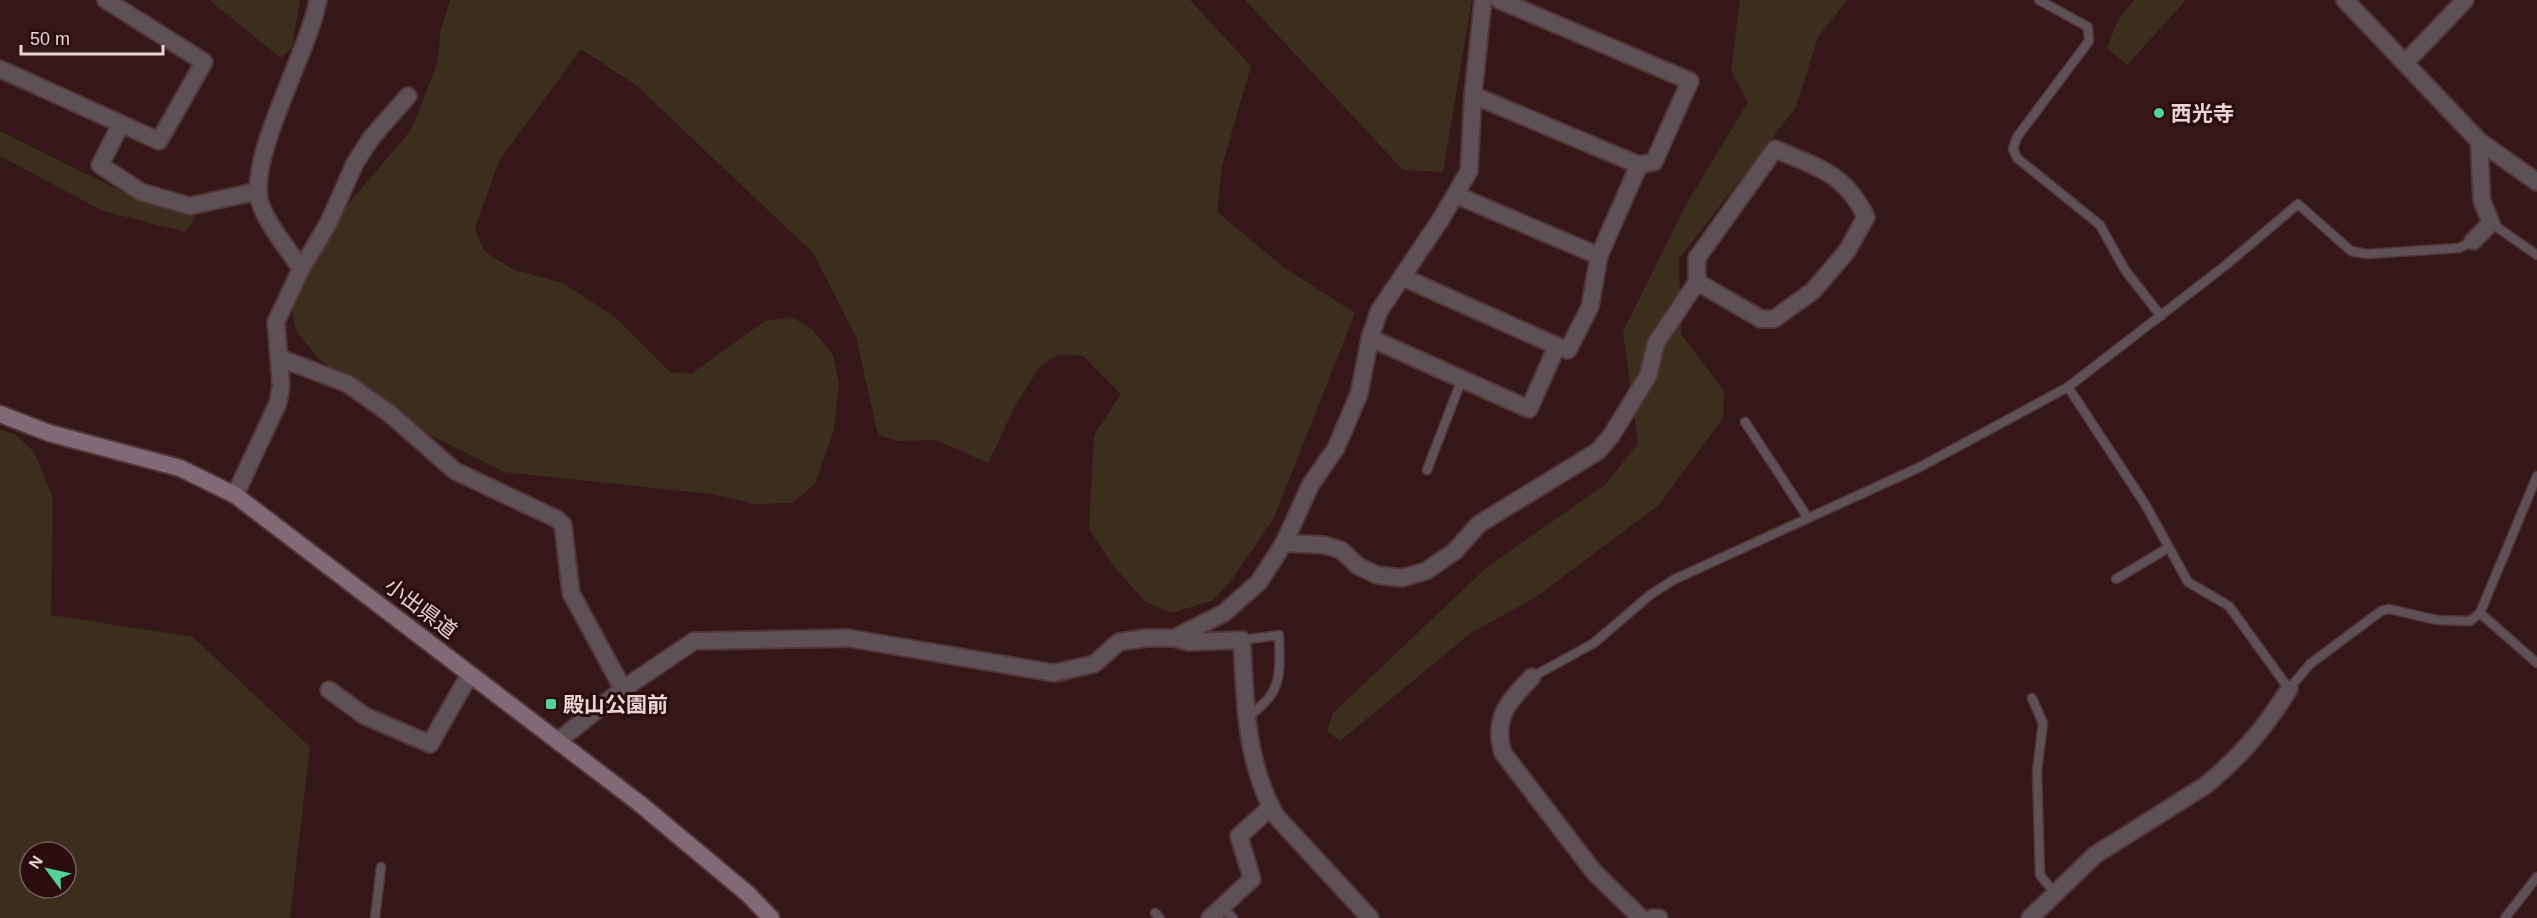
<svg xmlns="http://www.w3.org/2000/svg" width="2537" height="918" font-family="Helvetica,'Noto Sans JP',sans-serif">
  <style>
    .green { fill: #3b2e1c; fill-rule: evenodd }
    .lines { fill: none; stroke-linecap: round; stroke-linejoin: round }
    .service-casing { stroke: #523537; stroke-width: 11 }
    .minor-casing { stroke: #523537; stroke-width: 20 }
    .secondary-casing { stroke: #523537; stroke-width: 20 }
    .service { stroke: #5e5057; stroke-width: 8 }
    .minor { stroke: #5e5057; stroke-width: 16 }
    .secondary { stroke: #816975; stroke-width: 16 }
    .poi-dot { fill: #54d396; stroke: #2b0d10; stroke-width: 2 }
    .labels { text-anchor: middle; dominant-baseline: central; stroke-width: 6; stroke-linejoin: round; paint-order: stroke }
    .poi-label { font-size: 21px; font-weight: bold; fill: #ead4d4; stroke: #2b0d10; text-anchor: start }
    .street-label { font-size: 21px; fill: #ead4d4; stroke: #2b0d10 }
  </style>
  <rect width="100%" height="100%" fill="#351719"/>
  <g class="green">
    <path d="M 209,0 L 300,0 L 292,48 L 281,58 Z"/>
    <path d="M 450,0 L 1190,0 L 1251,66 L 1222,166 L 1217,212 L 1285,268 L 1355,313 L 1273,520 L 1230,582 L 1212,601 L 1171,613 L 1146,602 L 1115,568 L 1089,529 L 1094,435 L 1121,394 L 1083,356 L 1059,354 L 1039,368 L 1016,404 L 988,463 L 936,440 L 898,441 L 878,435 L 856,337 L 813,253 L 637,86 L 581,49 L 499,161 L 475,228 L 484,251 L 512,269 L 563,283 L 615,317 L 670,372 L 691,374 L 765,321 L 792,317 L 813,330 L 833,355 L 839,383 L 834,430 L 815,484 L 792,503 L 756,504 L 710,494 L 504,472 L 396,418 L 319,359 L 296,331 L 290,299 L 312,247 L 411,130 L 437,64 L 441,29 Z"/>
    <path d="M 1245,0 L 1472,0 L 1443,172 L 1403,170 Z"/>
    <path d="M 1740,0 L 1847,0 L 1818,37 L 1796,107 L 1679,259 L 1681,334 L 1724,391 L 1723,418 L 1659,505 L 1536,597 L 1471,633 L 1340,741 L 1327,731 L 1333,713 L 1487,567 L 1606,484 L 1638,443 L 1623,332 L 1685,206 L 1748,102 L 1731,71 Z"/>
    <path d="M 2134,0 L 2186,0 L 2127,65 L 2107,48 L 2118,20 Z"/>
    <path d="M 0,131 L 129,195 L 196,216 L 185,232 L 103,211 L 0,156 Z"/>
    <path d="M 0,429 L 15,434 L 34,452 L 53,498 L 51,615 L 193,637 L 310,747 L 290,918 L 0,918 ZM 30,852 L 66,852 L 66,888 L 30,888 Z"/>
  </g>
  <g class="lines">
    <defs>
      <g id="service">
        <path d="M 2039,0 L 2088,27 L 2089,41 L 2017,137 L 2013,149 L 2017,158 L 2100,225 L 2125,270 L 2161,316"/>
        <path d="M 2491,223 L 2537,255"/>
        <path d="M 2068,387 L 2145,504 L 2188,582 L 2229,606 L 2289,689 L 2310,664 L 2381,611 L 2389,609 L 2437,620 L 2470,621 L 2480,613 L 2537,476"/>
        <path d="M 1745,422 L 1808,518"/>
        <path d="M 1427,470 L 1462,379"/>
        <path d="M 2116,579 L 2168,548"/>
        <path d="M 2480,613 L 2537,663"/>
        <path d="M 1242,640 L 1279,635 C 1280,675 1283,693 1247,717"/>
        <path d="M 1532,677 L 1594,643 L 1650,595 L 1673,580 L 1920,467 L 2068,387 L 2226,265 L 2298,204 L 2351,251 L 2367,254 L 2459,248 L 2473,241"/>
        <path d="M 2032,698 L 2043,723 L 2037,771 L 2040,875 L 2054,892"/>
        <path d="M 1222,907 L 1233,918"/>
        <path d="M 1155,913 L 1160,918"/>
        <path d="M 375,918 L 381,867"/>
        <path d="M 2505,918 L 2537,877"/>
      </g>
      <g id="minor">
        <path d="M 2345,0 L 2479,141 L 2482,201 L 2491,223 L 2473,241"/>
        <path d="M 2405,63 L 2465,0"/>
        <path d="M 0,69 L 159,141 L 204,62 L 106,0"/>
        <path d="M 1473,95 L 1639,165"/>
        <path d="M 121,124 L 100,165 L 141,192 L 190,206 L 258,191"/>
        <path d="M 2479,141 L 2537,182"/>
        <path d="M 1456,195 L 1599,256"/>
        <path d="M 301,269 L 328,224 L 355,163 L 372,137 L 408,96"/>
        <path d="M 1402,277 L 1557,346"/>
        <path d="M 1370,338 L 1529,409 L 1557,346 L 1568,350 L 1590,307 L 1599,256 L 1639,165 L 1654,162 L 1690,81 L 1499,0"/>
        <path d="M 280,358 L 348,384 L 390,414 L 455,471 L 557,519 L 563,525 L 571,593 L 623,689"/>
        <path d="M 235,495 L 278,403 L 281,386 L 276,322 L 301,269 C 289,250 266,223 260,202 C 247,158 309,51 318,0"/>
        <path d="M 1284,543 L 1324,545 L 1341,550 L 1358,566 L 1377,575 L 1402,578 L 1426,571 L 1455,551 L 1479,524 L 1598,451 L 1611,436 L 1648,376 L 1656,343 L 1697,282 L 1761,319 L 1774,319 L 1813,291 L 1847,251 L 1866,217 C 1844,172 1818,168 1775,149 L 1697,258 L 1697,282"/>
        <path d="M 1174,638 L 1224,613 L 1259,582 L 1284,543 L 1311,484 L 1336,448 L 1359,394 L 1370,338 L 1379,311 L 1441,219 L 1469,171 L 1473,95 L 1483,0"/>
        <path d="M 1532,677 C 1509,701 1492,718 1503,753 L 1594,872 L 1641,918"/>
        <path d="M 329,690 L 365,716 L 430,744 L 470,674"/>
        <path d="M 558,741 L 623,689 L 694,641 L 848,638 L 1054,673 L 1094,664 L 1119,642 L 1147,638 L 1174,638 L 1189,642 L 1242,640 C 1245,700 1245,762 1276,816 L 1370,918"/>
        <path d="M 1210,918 L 1252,879 L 1239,836 L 1271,807"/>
        <path d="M 1652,918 L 1659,918"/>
        <path d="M 2030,918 L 2095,855 L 2206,785 C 2242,755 2265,728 2289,689"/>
      </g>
      <path id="secondary" d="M 0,414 L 49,433 L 180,468 L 235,495 L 639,803 L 748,894 L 771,918"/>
    </defs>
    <use href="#service" class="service-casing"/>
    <use href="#minor" class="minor-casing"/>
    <use href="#secondary" class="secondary-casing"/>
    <use href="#service" class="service"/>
    <use href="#minor" class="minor"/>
    <use href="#secondary" class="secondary"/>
  </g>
  <g class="poi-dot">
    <circle cx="2159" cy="113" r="6"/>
    <rect x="545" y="698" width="12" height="12" rx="3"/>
  </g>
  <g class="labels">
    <g class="poi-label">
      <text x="2171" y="113">西光寺</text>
      <text x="563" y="704">殿山公園前</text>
    </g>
    <g class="street-label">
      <text transform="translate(421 608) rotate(37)">小出県道</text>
    </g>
  </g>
  <g transform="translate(48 870) rotate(303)"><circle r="28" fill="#2b0d10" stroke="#775d5e" stroke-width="1.5"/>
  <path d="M0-4.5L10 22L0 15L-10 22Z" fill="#54d396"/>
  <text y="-9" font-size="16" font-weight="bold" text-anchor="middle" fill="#ead4d4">N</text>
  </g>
  <path d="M21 45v9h142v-9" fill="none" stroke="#ead4d4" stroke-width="3"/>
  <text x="30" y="45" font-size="18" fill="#ead4d4" stroke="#2b0d10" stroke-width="4.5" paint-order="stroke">50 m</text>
</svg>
